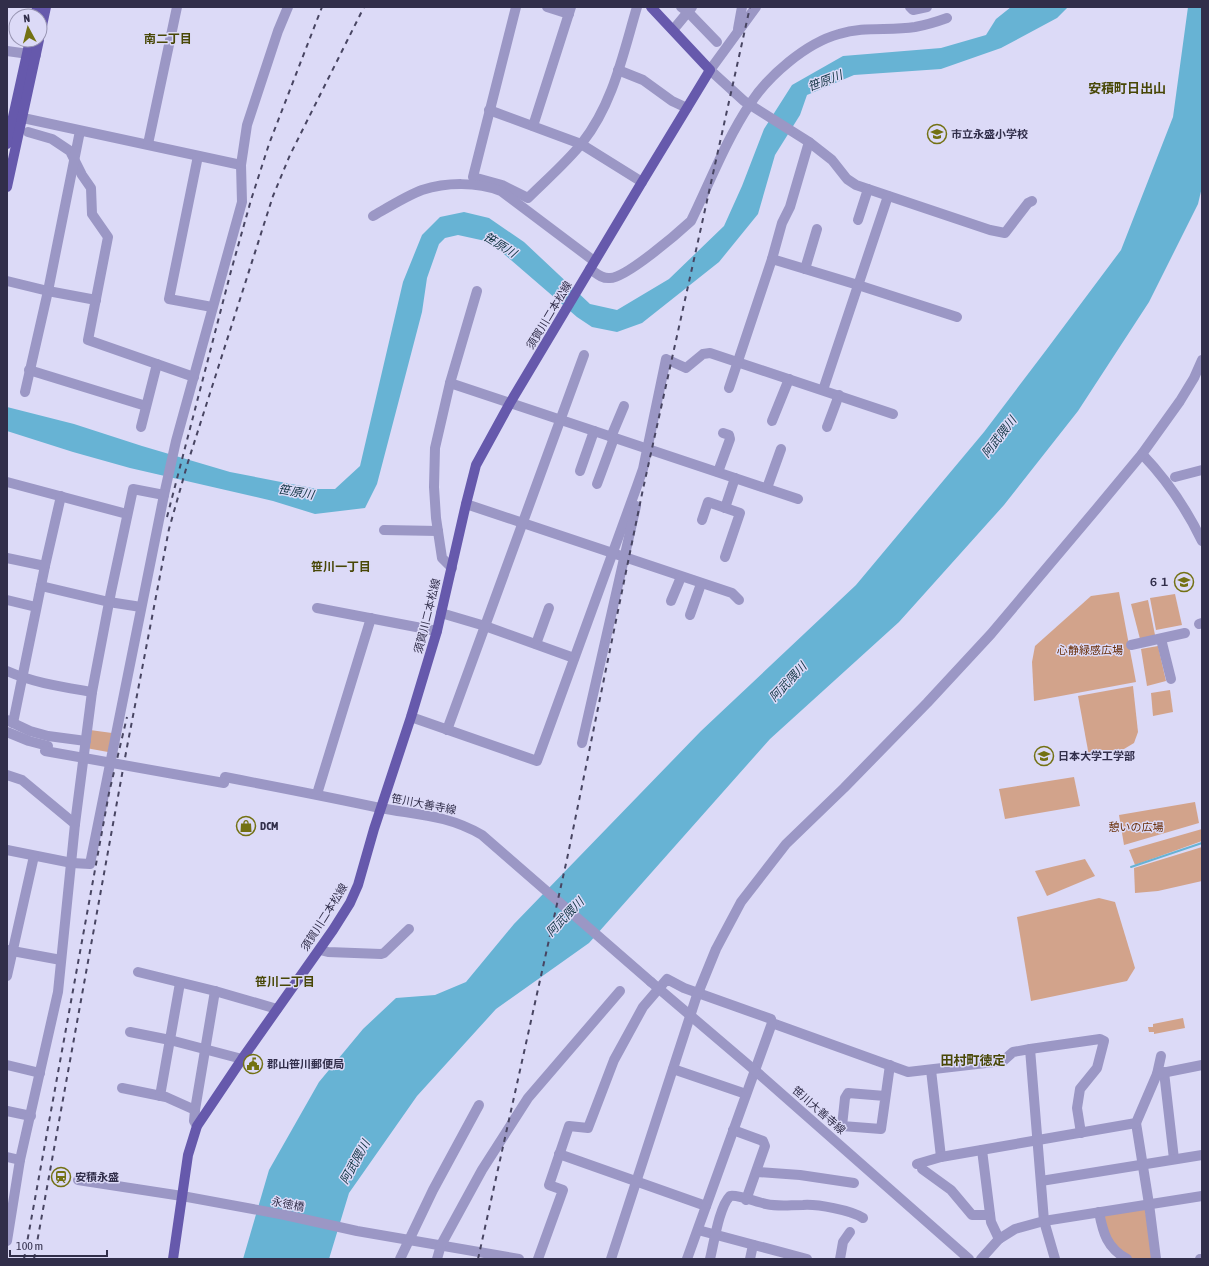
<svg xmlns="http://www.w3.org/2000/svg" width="1209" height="1266" font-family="'Asap Condensed','Noto Sans JP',sans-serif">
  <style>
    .green { fill: #d2a38b }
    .water { fill: #67b3d4 }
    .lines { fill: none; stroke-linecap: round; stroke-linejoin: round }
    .stream { stroke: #67b3d4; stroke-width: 2 }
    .minor { stroke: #9b97c5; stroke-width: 10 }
    .major { stroke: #6659ac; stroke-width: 10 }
    .rail { stroke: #484562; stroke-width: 2; stroke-dasharray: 5 5; stroke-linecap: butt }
    .minor-bridge { stroke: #9b97c5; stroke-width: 10 }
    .labels { text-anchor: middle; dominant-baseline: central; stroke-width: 3; stroke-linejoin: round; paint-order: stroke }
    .poi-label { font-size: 11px; font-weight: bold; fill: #312e4a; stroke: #dcdaf7; text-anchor: start }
    .street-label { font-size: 11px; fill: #312e4a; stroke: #dcdaf7 }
    .park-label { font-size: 11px; fill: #692e08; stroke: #dcdaf7 }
    .neighbourhood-label { font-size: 12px; font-weight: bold; fill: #484706; stroke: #dcdaf7 }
    .water-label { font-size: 12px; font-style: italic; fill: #123544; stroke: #dcdaf7 }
    .quarter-label { font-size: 13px; font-weight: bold; fill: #484706; stroke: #dcdaf7 }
  </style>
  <rect width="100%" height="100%" fill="#dcdaf7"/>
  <g class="green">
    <path d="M 1119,592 L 1136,682 L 1034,701 L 1032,662 L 1035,646 L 1091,596 Z"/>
    <path d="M 1175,594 L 1182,625 L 1156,630 L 1150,598 Z"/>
    <path d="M 1148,600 L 1155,635 L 1140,639 L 1131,604 Z"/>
    <path d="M 1158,646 L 1166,681 L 1147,686 L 1141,649 Z"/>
    <path d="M 1133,686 L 1138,732 L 1134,743 L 1124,749 L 1089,756 L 1078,696 Z"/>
    <path d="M 1170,690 L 1173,712 L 1153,716 L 1151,693 Z"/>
    <path d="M 90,730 L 112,733 L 108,752 L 86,748 Z"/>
    <path d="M 1074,777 L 1080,806 L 1005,819 L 999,789 Z"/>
    <path d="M 1195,802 L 1199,823 L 1124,845 L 1119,815 Z"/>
    <path d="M 1202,829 L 1202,841 L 1135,865 L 1129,850 Z"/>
    <path d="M 1202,847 L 1202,881 L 1158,891 L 1135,893 L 1134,868 Z"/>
    <path d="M 1085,859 L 1095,876 L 1047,896 L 1035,871 Z"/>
    <path d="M 1099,898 L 1115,902 L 1135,968 L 1127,981 L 1031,1001 L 1017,917 Z"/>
    <path d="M 1183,1018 L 1185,1028 L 1154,1034 L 1154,1032 L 1149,1032 L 1148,1027 L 1153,1027 L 1153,1024 Z"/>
    <path d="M 1145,1209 L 1153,1259 L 1134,1259 L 1126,1256 L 1109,1241 L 1103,1215 Z"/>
  </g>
  <g class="water">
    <path d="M 1011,7 L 1068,7 L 1057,18 L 1001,48 L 941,69 L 854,75 L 807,95 L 800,115 L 775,155 L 758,214 L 719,262 L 642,323 L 617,332 L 592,327 L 577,317 L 490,242 L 458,235 L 445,238 L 439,244 L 427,278 L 422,312 L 377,484 L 365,508 L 315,514 L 273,501 L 130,468 L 73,452 L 7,431 L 7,407 L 74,424 L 142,446 L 230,472 L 317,489 L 335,489 L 360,466 L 403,282 L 422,235 L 440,217 L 464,212 L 489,218 L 524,242 L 590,304 L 617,310 L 669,279 L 724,226 L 742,186 L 764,129 L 792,85 L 843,56 L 941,48 L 986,35 L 996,19 Z"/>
    <path d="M 1188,7 L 1202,7 L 1202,187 L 1198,204 L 1149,302 L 1078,411 L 1004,505 L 899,622 L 770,739 L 589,943 L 496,1009 L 417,1096 L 349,1193 L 329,1259 L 243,1259 L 269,1170 L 319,1082 L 363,1029 L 396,998 L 435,995 L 466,982 L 514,924 L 701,731 L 856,585 L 984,432 L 1047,349 L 1121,250 L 1173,117 Z"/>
  </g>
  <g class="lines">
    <path class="stream" d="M 1131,867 L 1202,843"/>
    <g class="minor">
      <path d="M 516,7 L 473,177 L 502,185 L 528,198 C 545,181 567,162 582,143 C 613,104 623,54 637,7"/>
      <path d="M 547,7 L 569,14"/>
      <path d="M 681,7 L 688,12 L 717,42"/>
      <path d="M 756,7 L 710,70 L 744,101 L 809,142 L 832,160 L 847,179 L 856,185 L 990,230 L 1005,233 L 1028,203 L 1032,201"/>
      <path d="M 910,7 L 913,10 L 927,7"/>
      <path d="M 738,29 L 742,7"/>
      <path d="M 673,30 L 692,7"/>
      <path d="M 7,51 L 36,55"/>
      <path d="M 618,70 L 643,80 L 672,101 L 687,108"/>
      <path d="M 489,110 L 581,144 L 642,182"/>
      <path d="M 23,118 L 241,165"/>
      <path d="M 533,126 L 571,7"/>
      <path d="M 28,132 L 52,139 L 70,151 L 82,175 L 91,188 L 92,214 L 108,237 L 88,340 L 194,377"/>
      <path d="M 148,144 L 177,7"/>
      <path d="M 198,156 L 169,299 L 212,307"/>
      <path d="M 373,216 C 387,208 408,195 422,190 C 447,182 477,182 501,191 L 594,261"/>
      <path d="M 858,220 L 868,189"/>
      <path d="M 772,259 L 858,285 L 957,317"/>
      <path d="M 590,269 C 596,273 602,279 610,278 C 626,278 678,233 691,221 C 710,182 726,140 750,104 C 768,76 806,43 839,34 C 864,26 889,31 915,27 C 926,25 936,22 947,18"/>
      <path d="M 805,269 L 817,229"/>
      <path d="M 7,281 L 48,291 L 96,300"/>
      <path d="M 29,370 L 146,406"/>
      <path d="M 450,383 L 798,499"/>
      <path d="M 729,388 L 772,259 L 782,223 L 790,207 L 809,142"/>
      <path d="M 823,390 L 888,196"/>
      <path d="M 25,392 L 48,291 L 80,131"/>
      <path d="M 772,421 L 789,379"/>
      <path d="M 141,427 L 157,364"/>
      <path d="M 827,427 L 839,395"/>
      <path d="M 611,437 L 624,406"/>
      <path d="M 1142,454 C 1166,479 1187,510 1202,541"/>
      <path d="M 580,471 L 594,431"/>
      <path d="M 718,472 L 730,439 L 729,435 L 723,433"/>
      <path d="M 1175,477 L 1202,470"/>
      <path d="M 7,482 L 127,514"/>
      <path d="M 597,484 L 614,438"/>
      <path d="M 767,488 L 781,449"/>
      <path d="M 466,504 L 732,593 L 739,600"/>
      <path d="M 725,508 L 735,478"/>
      <path d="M 702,520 L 708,502 L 740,513 L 725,557"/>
      <path d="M 384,530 L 438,531"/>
      <path d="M 7,558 L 45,566"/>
      <path d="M 452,568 L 442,558 L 436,518 L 434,487 L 435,448 L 450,383 L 477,291"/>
      <path d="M 41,586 L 109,602 L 141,607"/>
      <path d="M 7,600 L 36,607"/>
      <path d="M 671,601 L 681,577"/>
      <path d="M 317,608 L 437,631"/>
      <path d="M 441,613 L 485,626 L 574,658"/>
      <path d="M 690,615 L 701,584"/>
      <path d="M 1199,624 L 1202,623"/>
      <path d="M 1161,639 L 1171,679"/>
      <path d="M 536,644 L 549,608"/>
      <path d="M 1131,645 L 1185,633"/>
      <path d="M 7,671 C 34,683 63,687 92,692"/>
      <path d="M 411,717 L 537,761 L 637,486 L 643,469 L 666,359 L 686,368 L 703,354 L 710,353 L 893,414"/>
      <path d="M 7,720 L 13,723 L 45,566 L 61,496"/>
      <path d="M 13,723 L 30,731 L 48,736 L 86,741"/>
      <path d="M 447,730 L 584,355"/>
      <path d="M 7,732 L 29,741 L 48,746"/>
      <path d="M 582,743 L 636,506"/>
      <path d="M 7,775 L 22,780 L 75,824"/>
      <path d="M 225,777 C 277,787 329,797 380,808 C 418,815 448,815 482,835 L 651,982"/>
      <path d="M 317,794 L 371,618"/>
      <path d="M 7,850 L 72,863 L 90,864 L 164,495 L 176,441 L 242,202 L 241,165 L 247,125 L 278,31 L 288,7"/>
      <path d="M 7,950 L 61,960"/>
      <path d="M 320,950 L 328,952 L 381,954 L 384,953 L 409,929"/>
      <path d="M 138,972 L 215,991 L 277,1009"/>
      <path d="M 7,976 L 34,856"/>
      <path d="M 130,1032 L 170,1040 L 242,1059"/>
      <path d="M 1030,1049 L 1100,1039 L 1104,1041 L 1097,1068 L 1080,1089 L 1077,1108 L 1081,1133"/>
      <path d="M 7,1065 L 40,1073"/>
      <path d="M 673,1069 L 746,1094"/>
      <path d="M 931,1070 L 941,1157"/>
      <path d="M 1164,1072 L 1174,1159"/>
      <path d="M 759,1074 L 969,1259"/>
      <path d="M 1157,1074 L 1161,1056"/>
      <path d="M 122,1088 L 166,1097 L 195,1110"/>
      <path d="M 160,1096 L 180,983"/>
      <path d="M 885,1096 L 848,1093 L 845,1098 L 842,1126 L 881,1129 L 890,1065"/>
      <path d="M 7,1111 L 31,1116"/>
      <path d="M 1136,1123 L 1149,1204 L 1156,1259"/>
      <path d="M 197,1126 L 194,1121 L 195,1110 L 215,991"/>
      <path d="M 733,1130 L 763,1141 L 765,1146 L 746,1200"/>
      <path d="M 982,1150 L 991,1222 L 999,1239"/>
      <path d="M 559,1154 L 706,1206"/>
      <path d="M 7,1157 L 20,1160"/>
      <path d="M 917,1164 L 941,1157 L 1136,1123 L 1157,1074 L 1202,1065"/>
      <path d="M 922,1169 L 951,1190 L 972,1215 L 990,1215"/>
      <path d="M 757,1172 L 800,1175 L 854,1183"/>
      <path d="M 78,1180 L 182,1196 L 285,1215 L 357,1231 L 519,1259"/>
      <path d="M 1041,1181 L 1202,1155"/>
      <path d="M 1099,1212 C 1103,1233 1107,1248 1127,1259"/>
      <path d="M 698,1230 L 807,1259"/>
      <path d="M 7,1241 L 20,1160 L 58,992 L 75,824 L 92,692 L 111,592 L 133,489 L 164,495"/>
      <path d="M 400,1259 L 433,1190 L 479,1105"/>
      <path d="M 437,1259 L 441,1245 L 482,1170 L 528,1098 L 620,991"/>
      <path d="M 538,1259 L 563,1190 L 549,1185 L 569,1126 L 588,1128 L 614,1060 L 643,1007 L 667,979 L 684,988 L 771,1019 L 772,1023 L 908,1072 L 1003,1061 L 1013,1052 L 1030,1049 L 1044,1221 L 1055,1259"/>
      <path d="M 611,1259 L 696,998 L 716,949 L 741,902 L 786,844 L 844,788 L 927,703 L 991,634 L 1098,507 L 1142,454 L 1180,401 L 1194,378 L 1202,360"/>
      <path d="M 687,1259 L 772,1023"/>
      <path d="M 710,1259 C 714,1243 719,1207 730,1196 C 737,1194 756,1202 766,1204 C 780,1207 789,1205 803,1205 C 817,1204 851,1210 863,1218"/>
      <path d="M 750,1259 L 753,1245"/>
      <path d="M 840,1259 L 843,1242 L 850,1232"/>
      <path d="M 981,1259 L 999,1239 L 1015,1229 L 1044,1221 L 1202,1196"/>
      <path d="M 1200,1259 L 1202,1259"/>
    </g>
    <g class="major">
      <path d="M 36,16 L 37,7"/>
      <path d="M 40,35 L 46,7"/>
      <path d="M 7,144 L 30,40"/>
      <path d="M 7,187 L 39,40"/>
      <path d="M 173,1259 L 188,1155 L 197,1126 L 242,1059 L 333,930 L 350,903 L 358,885 L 374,829 L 411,717 L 437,631 L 466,504 L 476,465 L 510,403 L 642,182 L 710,70 L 651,7"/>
    </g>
    <g class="rail">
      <path d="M 167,517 L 231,271 L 251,200 L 269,144 L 322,7"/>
      <path d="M 24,1259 L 109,793 L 127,717"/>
      <path d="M 34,1259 L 127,747 L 169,529 L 188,462 L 273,196 L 290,155 L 364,7"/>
      <path d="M 478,1259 L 567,859 L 643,489 L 750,7"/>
    </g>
    <g class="minor-bridge">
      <path d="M 45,751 L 224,783"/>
      <path d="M 651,982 L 759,1074"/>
    </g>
  </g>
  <defs>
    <symbol id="school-ring" viewBox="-11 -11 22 22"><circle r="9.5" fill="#dcdaf7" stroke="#737113" stroke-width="1.5"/><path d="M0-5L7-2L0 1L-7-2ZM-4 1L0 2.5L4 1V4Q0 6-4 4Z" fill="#737113"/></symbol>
    <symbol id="university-ring" viewBox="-11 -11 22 22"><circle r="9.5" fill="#dcdaf7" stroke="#737113" stroke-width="1.5"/><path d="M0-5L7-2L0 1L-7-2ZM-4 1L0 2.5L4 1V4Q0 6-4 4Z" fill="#737113"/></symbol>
    <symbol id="shop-ring" viewBox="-11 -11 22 22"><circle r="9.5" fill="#dcdaf7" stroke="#737113" stroke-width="1.5"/><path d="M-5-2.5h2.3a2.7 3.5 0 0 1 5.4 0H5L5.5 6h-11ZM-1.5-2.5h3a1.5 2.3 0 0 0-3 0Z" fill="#737113"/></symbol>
    <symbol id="civic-ring" viewBox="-11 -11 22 22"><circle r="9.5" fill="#dcdaf7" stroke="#737113" stroke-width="1.5"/><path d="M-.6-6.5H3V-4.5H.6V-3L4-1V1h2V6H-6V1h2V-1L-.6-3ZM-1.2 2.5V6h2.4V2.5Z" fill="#737113"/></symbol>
    <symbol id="station-ring" viewBox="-11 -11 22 22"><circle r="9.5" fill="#dcdaf7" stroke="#737113" stroke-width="1.5"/><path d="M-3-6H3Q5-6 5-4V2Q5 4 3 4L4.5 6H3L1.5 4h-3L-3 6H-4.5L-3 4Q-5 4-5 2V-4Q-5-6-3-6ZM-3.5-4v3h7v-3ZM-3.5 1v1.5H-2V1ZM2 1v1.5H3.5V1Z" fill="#737113"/></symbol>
  </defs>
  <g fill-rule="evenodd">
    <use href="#school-ring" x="926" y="123" width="22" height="22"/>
    <use href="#university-ring" x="1173" y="571" width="22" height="22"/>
    <use href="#university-ring" x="1033" y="745" width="22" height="22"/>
    <use href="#shop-ring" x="235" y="815" width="22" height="22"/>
    <use href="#civic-ring" x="242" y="1053" width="22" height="22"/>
    <use href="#station-ring" x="50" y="1166" width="22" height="22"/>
  </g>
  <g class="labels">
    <g class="poi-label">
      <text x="951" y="134">市立永盛小学校</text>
      <text x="1170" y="582" text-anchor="end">６１</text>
      <text x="1058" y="756">日本大学工学部</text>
      <text x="260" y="826">DCM</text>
      <text x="267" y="1064">郡山笹川郵便局</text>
      <text x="75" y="1177">安積永盛</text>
    </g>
    <g class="street-label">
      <text transform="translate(549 315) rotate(-59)">須賀川二本松線</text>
      <text transform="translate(427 616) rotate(-76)">須賀川二本松線</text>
      <text transform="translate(424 804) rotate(11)">笹川大善寺線</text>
      <text transform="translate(324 917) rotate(-58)">須賀川二本松線</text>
      <text transform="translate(819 1110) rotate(41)">笹川大善寺線</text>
      <text transform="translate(288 1204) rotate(11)">永徳橋</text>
    </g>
    <g class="park-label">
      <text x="1090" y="650">心静緑感広場</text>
      <text x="1136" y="827">憩いの広場</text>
    </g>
    <g class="neighbourhood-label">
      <text x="168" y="39">南二丁目</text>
      <text x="341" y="567">笹川一丁目</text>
      <text x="285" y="982">笹川二丁目</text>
    </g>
    <g class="water-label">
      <text transform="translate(825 81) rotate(-21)">笹原川</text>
      <text transform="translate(500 245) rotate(32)">笹原川</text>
      <text transform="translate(999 437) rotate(-52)">阿武隈川</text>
      <text transform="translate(296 492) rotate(10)">笹原川</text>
      <text transform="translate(788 682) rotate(-47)">阿武隈川</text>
      <text transform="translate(565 917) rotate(-46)">阿武隈川</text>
      <text transform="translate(355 1162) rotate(-61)">阿武隈川</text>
    </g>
    <g class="quarter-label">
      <text x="1127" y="88">安積町日出山</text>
      <text x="973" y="1060">田村町徳定</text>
    </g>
  </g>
  <rect width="1209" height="1266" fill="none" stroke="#312e4a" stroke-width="16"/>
  <g transform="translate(28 28) rotate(353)"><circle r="19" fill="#dcdaf7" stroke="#9895b2"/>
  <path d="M0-3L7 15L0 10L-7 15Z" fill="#737113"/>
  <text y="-6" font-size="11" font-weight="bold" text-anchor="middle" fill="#312e4a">N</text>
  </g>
  <path d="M10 1250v6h97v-6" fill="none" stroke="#312e4a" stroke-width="2"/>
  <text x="16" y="1250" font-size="12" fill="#312e4a" stroke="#dcdaf7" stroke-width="3" paint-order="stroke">100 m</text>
</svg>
